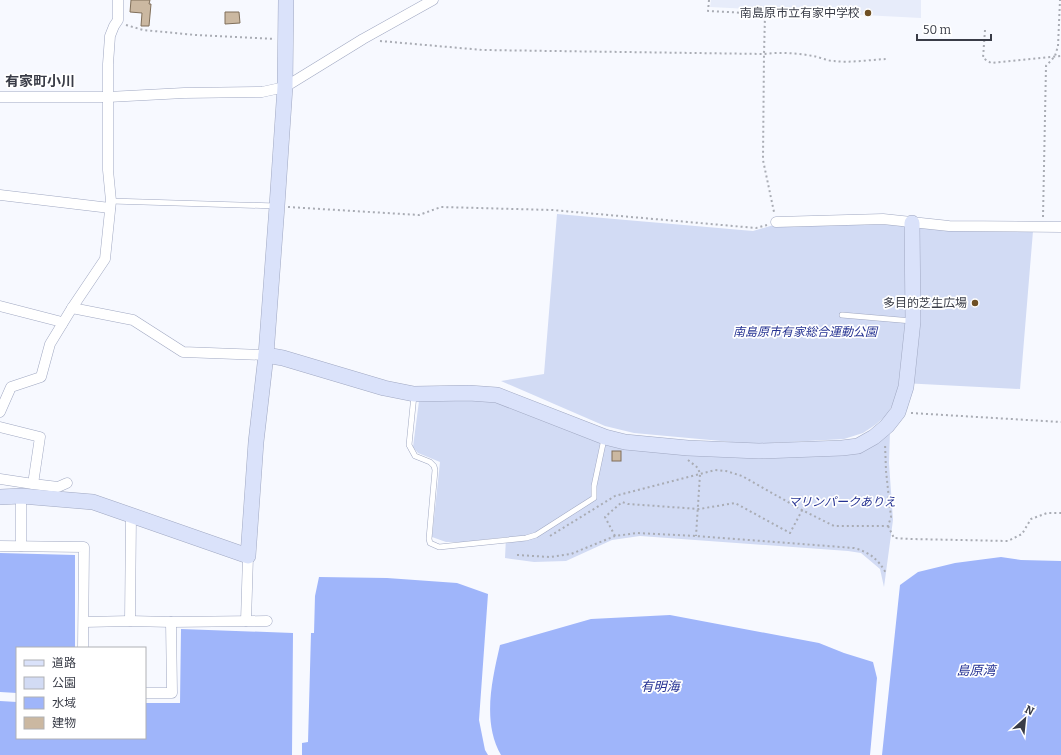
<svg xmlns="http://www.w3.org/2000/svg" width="1061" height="755" font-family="Bitter,'Noto Sans JP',serif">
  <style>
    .built { fill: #e7ecfa }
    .green { fill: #d2dbf4 }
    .water { fill: #9fb5fa }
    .building { fill: #cbb8a1; stroke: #806f5a }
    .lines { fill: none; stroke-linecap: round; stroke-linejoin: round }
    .lane-casing { stroke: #a0a8c2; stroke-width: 6 }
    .street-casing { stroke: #a0a8c2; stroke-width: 11 }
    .secondary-casing { stroke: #a0a8c2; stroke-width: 16 }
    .path { stroke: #a9acb4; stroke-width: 2; stroke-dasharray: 2 3; stroke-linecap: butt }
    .lane { stroke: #fff; stroke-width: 5 }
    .street { stroke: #fff; stroke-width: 10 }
    .secondary { stroke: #dae2fa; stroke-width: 15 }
    .poi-dot { fill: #6f5025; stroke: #fff; stroke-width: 1.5 }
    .labels { text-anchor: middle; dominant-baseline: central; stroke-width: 3.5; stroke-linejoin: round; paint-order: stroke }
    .poi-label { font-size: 12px; fill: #393c47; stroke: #fff; text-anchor: end }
    .park-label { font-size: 12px; font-style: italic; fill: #253292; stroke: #fff }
    .water-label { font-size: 13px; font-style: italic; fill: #263394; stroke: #fff }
    .quarter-label { font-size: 14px; font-weight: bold; fill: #393c47; stroke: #fff }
  </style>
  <rect width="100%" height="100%" fill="#f7f9ff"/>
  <path class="built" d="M 711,0 L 921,0 L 921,18 L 710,7 Z"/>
  <g class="green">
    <path d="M 557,214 L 753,231 L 777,224 L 888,222 L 1033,231 L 1020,389 L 902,383 L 893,404 L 886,416 L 875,425 L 863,433 L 844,439 L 754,444 L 634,433 L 605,426 L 501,381 L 544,374 Z"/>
    <path d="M 444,398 L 501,401 L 587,436 L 842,453 L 890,431 L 889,463 L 893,520 L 884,587 L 880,569 L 861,553 L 848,551 L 640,536 L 612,540 L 566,561 L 534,562 L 505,558 L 506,537 L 464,542 L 446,542 L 432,537 L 440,462 L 418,453 L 413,447 L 419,401 Z"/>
  </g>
  <g class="water">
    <path d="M 0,553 L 75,555 L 75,648 L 17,648 L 17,693 L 0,692 Z"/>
    <path d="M 1001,557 L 1021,560 L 1061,561 L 1061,755 L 882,755 L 900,585 L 918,572 L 955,563 Z"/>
    <path d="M 319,577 L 387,578 L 457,583 L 488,594 L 479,720 L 485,750 L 488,755 L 302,755 L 302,743 L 308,742 L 311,633 L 314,633 L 315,596 Z"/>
    <path d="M 670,615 L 819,643 L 844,653 L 873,662 L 877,678 L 870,755 L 501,755 C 482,722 492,680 500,645 L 591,619 Z"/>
    <path d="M 181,629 L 293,633 L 292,755 L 0,755 L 0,701 L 17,702 L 17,738 L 145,738 L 145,703 L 180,703 Z"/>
  </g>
  <g class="building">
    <path d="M 131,0 L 150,0 L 149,4 L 151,4 L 149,26 L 141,26 L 142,13 L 130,12 Z"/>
    <path d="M 225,12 L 239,12 L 240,23 L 225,24 Z"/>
    <rect x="612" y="451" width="9" height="10"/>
  </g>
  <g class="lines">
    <defs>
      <g id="lane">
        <path d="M 111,201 L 276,206"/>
        <path d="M 842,315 L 912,321"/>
        <path d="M 414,395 L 409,445 L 415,456 L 430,462 L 434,466 L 435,470 L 429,539 L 430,543 L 439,547 L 526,538 L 536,535 L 594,498 L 594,486 L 604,439"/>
      </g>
      <g id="street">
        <path d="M 0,97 L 108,97 L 184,93 L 262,92 L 285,87 L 363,39 L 433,0"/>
        <path d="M 0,195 L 110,208"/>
        <path d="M 776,222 L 883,219 L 949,226 L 1061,227"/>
        <path d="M 0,306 L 58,321 L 62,324"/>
        <path d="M 72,308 L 133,320 L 183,352 L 266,355"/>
        <path d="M 0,412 L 11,387 L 41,377 L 50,344 L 72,308 L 105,259 L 111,201 L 108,170 L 108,64 L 110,36 L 114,26 L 118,20 L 118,0"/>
        <path d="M 0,427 L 40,437 L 33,484"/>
        <path d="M 0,479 L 33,484 L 58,487 L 67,483"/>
        <path d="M 0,546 L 84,547 L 83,648"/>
        <path d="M 21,546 L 21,496"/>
        <path d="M 130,621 L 131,515"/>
        <path d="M 246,621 L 248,556"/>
        <path d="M 84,622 L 130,621 L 171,622 L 267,621"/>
        <path d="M 145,693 L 172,693 L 171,622"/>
      </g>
      <g id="secondary">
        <path d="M 266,355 L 283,358 L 384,388 L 414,394 L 469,393 L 497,395 L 605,437 L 625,442 L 688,448 L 759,451 L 842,448 L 858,446 L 874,437 L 887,426 L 898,412 L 906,387 L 913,321 L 912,223"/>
        <path d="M 0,497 L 21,496 L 93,502 L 248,556 L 256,442 L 266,355 L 277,206 L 285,87 L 286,0"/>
      </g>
    </defs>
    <use href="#lane" class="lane-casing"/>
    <use href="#street" class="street-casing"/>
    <use href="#secondary" class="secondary-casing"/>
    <g class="path">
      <path d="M 709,0 L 708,11 L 765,14 L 764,54 L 763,160 L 774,212"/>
      <path d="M 126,25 L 143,30 L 196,35 L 275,39"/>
      <path d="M 985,30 L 983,58 L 991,63 L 1061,56"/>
      <path d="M 380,41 L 483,50 L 764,54 C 780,52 797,53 813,56 C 820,57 827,61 834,61 C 849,63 869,60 886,59"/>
      <path d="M 288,207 L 419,215 L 441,207 L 552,210 L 756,228 L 767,225"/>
      <path d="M 1043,217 L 1046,66 L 1055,56 L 1058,46 L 1060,0"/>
      <path d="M 911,413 L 1061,422"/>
      <path d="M 688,460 L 698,468 L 700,474 L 696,536"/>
      <path d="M 888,526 L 894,538 L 911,539 L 1008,541 L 1022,534 L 1031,519 L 1047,513 L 1061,513"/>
      <path d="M 550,536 L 615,496 L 715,470 L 726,471 L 742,476 L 802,510 L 834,526 L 888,526 L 891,517 L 886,471 L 885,443"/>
      <path d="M 615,536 L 605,517 L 622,502 L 628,504 L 699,509 L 735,503 L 790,533 L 807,501"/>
      <path d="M 517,555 L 550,557 L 571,554 L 615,536 L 637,533 L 696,536 L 854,548 C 869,552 878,559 886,573"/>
    </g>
    <use href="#lane" class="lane"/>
    <use href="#street" class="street"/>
    <use href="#secondary" class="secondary"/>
  </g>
  <g class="poi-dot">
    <circle cx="868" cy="13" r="4"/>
    <circle cx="975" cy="303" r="4"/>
  </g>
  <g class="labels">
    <g class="poi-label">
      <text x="860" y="13">南島原市立有家中学校</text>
      <text x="967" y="303">多目的芝生広場</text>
    </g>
    <g class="park-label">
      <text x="805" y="332">南島原市有家総合運動公園</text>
      <text x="842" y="502">マリンパークありえ</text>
    </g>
    <g class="water-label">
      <text x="976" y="670">島原湾</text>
      <text x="660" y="686">有明海</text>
    </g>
    <g class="quarter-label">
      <text x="40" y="81">有家町小川</text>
    </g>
  </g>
  <rect x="16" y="647" width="130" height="92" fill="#ffffff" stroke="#b0b1b5"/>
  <rect x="24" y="660" width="20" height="6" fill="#dae2fa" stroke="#b0b1b5"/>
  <text x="52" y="667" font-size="12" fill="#393c47">道路</text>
  <rect x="24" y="677" width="20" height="12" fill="#d2dbf4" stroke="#b0b1b5"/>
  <text x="52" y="687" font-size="12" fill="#393c47">公園</text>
  <rect x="24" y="697" width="20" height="12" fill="#9fb5fa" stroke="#b0b1b5"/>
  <text x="52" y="707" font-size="12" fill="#393c47">水域</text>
  <rect x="24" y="717" width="20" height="12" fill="#cbb8a1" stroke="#b0b1b5"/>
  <text x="52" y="727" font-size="12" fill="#393c47">建物</text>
  <g transform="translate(1025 719) rotate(27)" stroke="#ffffff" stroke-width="3" paint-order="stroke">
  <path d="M0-3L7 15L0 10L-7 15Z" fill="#393c47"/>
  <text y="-6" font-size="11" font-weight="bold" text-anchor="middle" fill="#393c47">N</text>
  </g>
  <path d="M917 34v6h74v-6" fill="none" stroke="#393c47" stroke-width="2"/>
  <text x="923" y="34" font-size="12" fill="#393c47" stroke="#ffffff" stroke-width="3" paint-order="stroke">50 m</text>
</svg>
